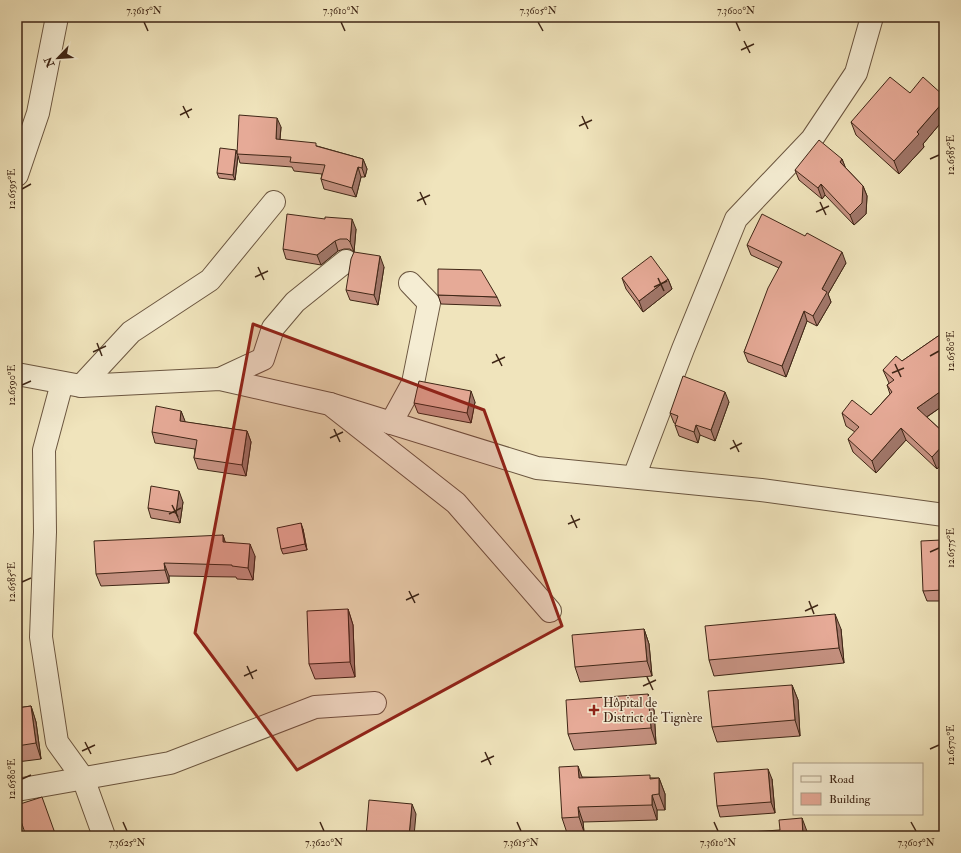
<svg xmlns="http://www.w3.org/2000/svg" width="961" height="853" font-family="'IM FELL Double Pica',serif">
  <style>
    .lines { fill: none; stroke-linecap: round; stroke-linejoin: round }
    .street-casing { stroke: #6b5640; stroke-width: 24 }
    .street { stroke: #f5edd3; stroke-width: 22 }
    .wall { fill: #c69282; stroke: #3f2616 }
    .shaded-wall { fill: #a1776a; stroke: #3f2616 }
    .building { fill: #e6aa97; stroke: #3f2616 }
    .marked { fill: #8f2418; fill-opacity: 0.2; stroke: #8f2418; stroke-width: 3; stroke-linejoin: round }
    .ticks { fill: none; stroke: #3f2616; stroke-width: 1.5 }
    .poi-dot { fill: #8f2418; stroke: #f5edd3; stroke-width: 1.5 }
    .labels { text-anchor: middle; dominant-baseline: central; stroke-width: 3; stroke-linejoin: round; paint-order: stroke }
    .poi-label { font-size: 13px; fill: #3f2616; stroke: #f5edd3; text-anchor: start }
    .neatline { fill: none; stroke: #3f2616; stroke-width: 1.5 }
    .ticks-label { font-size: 10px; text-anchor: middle; fill: #3f2616 }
  </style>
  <rect width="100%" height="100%" fill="#f0e4bc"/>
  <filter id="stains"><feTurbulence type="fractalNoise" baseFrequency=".005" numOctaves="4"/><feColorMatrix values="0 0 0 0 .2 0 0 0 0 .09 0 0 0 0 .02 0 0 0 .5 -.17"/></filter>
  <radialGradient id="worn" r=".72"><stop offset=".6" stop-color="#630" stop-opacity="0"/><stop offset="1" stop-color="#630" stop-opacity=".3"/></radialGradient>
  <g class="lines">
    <defs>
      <g id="street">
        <path d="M 17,175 L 38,113 L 57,17"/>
        <path d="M 17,374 L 81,386 L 220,379 L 330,404 L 456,503 L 550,611"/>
        <path d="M 220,379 L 263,359 L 273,328 L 295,302 L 346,261"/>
        <path d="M 62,383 L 44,450 L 45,532 L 41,637 L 57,742 L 83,778 L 104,836"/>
        <path d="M 81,386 L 131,332 L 210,280 L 274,202"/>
        <path d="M 330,404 L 537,468 L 761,490 L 944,515"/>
        <path d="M 391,423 L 413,383 L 429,303 L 410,283"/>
        <path d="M 634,477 L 683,349 L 736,219 L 812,139 L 856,73 L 872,17"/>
        <path d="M 17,790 L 170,763 L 315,707 L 375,703"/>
      </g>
    </defs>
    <use href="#street" class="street-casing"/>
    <use href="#street" class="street"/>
  </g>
  <g class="wall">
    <path d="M 910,93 L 944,96 L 944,119 L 923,144 L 924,147 L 899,174 L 856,135 L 851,122 Z"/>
    <path d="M 281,127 L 280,140 L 317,146 L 363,159 L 367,169 L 365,177 L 361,177 L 356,197 L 324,189 L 321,179 L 322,174 L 294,171 L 292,167 L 240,163 L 238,156 L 235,180 L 219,178 L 217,173 L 237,153 Z"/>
    <path d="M 842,159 L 845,167 L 863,186 L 867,196 L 866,214 L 854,225 L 825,195 L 822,199 L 799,180 L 795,170 Z"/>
    <path d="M 356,229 L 354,252 L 350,249 L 344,249 L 338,251 L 321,265 L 286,259 L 283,249 Z"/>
    <path d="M 747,245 L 846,263 L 828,294 L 831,302 L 817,326 L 807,321 L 786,377 L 748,362 L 744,352 L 779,268 L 751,255 Z"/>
    <path d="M 384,267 L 378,305 L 350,300 L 346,290 Z"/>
    <path d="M 622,278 L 668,279 L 672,289 L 643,312 L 626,289 Z"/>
    <path d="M 438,295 L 497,297 L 501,306 L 441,304 Z"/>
    <path d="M 944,332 L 944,405 L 927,417 L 944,433 L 944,461 L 937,469 L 906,440 L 876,473 L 853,452 L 848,439 L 855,432 L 846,426 L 842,413 L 871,415 L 890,394 L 887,385 L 889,383 L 883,370 L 902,361 Z"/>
    <path d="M 475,402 L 471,423 L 418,413 L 414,403 Z"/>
    <path d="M 729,402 L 715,441 L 700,435 L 698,443 L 679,436 L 675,425 L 676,424 L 674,423 L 670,413 Z"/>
    <path d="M 181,411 L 185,422 L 247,431 L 251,442 L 246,476 L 198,469 L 194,458 L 195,449 L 155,443 L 152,432 Z"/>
    <path d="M 183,502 L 180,523 L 151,518 L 148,508 Z"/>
    <path d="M 303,529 L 307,550 L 283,554 L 281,549 Z"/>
    <path d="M 223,535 L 225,542 L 255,556 L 253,580 L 237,579 L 236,577 L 169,576 L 169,583 L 101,586 L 96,574 Z"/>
    <path d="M 944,549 L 944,601 L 927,601 L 923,591 Z"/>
    <path d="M 348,609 L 353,625 L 355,677 L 315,679 L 309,664 Z"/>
    <path d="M 644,629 L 649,644 L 652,676 L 580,682 L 575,667 Z"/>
    <path d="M 841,629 L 844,663 L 714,676 L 709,660 Z"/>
    <path d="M 792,685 L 798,700 L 800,736 L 717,742 L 712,727 Z"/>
    <path d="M 31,706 L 36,722 L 41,759 L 17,762 L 17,708 Z"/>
    <path d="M 654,710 L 656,744 L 574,750 L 568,734 Z"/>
    <path d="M 582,777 L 659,778 L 665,794 L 665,810 L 657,810 L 657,820 L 583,822 L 584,832 L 567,833 L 562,818 Z"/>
    <path d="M 772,779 L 775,813 L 720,817 L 717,806 Z"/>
  </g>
  <g class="shaded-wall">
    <path d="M 944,101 L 944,119 L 923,144 L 924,147 L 899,174 L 894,161 L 917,132 Z"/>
    <path d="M 277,118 L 281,127 L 279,149 L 276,139 Z"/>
    <path d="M 236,150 L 238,156 L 235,180 L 233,175 Z"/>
    <path d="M 363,159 L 367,169 L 365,177 L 362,168 Z"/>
    <path d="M 842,159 L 846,169 L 840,162 Z"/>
    <path d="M 358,167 L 361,177 L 356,197 L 352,188 Z"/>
    <path d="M 821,184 L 825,195 L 822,199 L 818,188 Z"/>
    <path d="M 863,186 L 867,196 L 866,214 L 854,225 L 850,215 Z"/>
    <path d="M 352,219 L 356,229 L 354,252 L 350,242 Z"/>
    <path d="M 335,241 L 338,251 L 321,265 L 317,255 Z"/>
    <path d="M 842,252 L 846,263 L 828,294 L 831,302 L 817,326 L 813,316 L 822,289 Z"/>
    <path d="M 380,256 L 384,267 L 378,305 L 374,295 Z"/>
    <path d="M 668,279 L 672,289 L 643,312 L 639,301 Z"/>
    <path d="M 804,311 L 807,321 L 786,377 L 782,366 Z"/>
    <path d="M 944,389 L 944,405 L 922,420 L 917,408 Z"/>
    <path d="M 471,391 L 475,402 L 471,423 L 467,413 Z"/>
    <path d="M 725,392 L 729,402 L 715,441 L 711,430 Z"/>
    <path d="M 181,411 L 185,421 L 183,431 L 180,421 Z"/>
    <path d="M 696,425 L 700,435 L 698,443 L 694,432 Z"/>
    <path d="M 901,428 L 906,440 L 876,473 L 872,461 Z"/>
    <path d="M 247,431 L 251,442 L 246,476 L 242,465 Z"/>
    <path d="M 944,444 L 944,461 L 937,469 L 932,457 Z"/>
    <path d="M 179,491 L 183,502 L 180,523 L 176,513 Z"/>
    <path d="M 301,523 L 303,529 L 307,550 L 305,544 Z"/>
    <path d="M 223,535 L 227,548 L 223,542 Z"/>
    <path d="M 941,540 L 944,549 L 944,592 L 943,590 Z"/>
    <path d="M 250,544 L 255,556 L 253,580 L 248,568 Z"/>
    <path d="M 164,563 L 169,576 L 169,583 L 165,570 Z"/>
    <path d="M 348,609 L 353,625 L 355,677 L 350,662 Z"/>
    <path d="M 835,614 L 841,629 L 844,663 L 839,648 Z"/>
    <path d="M 644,629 L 649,644 L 652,676 L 647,661 Z"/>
    <path d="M 792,685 L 798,700 L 800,736 L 795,720 Z"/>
    <path d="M 648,694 L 654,710 L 656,744 L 651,728 Z"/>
    <path d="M 31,706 L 36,722 L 41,759 L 36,743 Z"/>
    <path d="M 578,766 L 584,782 L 579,778 Z"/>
    <path d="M 768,769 L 772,779 L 775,813 L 771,802 Z"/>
    <path d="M 659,778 L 665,794 L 665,810 L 659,794 Z"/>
    <path d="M 652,795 L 657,810 L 657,820 L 652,805 Z"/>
    <path d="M 412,804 L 416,814 L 414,836 L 409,836 Z"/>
    <path d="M 578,807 L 583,822 L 584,832 L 579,817 Z"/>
    <path d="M 802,818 L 808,834 L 808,836 L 803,836 Z"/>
  </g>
  <g class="building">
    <path d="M 890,77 L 910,93 L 923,77 L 944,96 L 944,101 L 917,132 L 919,134 L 894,161 L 851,122 Z"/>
    <path d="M 239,115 L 277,118 L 276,139 L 316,143 L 316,146 L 363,159 L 362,168 L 358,167 L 352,188 L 321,179 L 325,165 L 290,162 L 291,157 L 237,154 Z"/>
    <path d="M 819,140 L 842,159 L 840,162 L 863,186 L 862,203 L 850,215 L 821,184 L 818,188 L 795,170 Z"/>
    <path d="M 220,148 L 236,150 L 233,175 L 217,173 Z"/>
    <path d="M 287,214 L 325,219 L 325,217 L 352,219 L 350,242 L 347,239 L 340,239 L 335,241 L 317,255 L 283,249 Z"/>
    <path d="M 762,214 L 805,236 L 807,233 L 842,252 L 822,289 L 827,292 L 813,316 L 804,311 L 782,366 L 744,352 L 768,288 L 782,262 L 747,245 Z"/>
    <path d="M 354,252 L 380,256 L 374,295 L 346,290 L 351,259 Z"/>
    <path d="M 651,256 L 668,279 L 639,301 L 622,278 Z"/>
    <path d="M 438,269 L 481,270 L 497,297 L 438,295 Z"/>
    <path d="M 944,332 L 944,389 L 917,408 L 944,433 L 944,444 L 932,457 L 901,428 L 872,461 L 848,439 L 859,427 L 842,413 L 852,400 L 871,415 L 892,392 L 887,385 L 894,380 L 883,370 L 896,356 L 902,361 Z"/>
    <path d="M 683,376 L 725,392 L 711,430 L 696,425 L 694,432 L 675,425 L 678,416 L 670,413 Z"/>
    <path d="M 419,381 L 471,391 L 467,413 L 414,403 Z"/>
    <path d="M 156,406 L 181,411 L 180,421 L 247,431 L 242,465 L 194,458 L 197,440 L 152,432 Z"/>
    <path d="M 151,486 L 179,491 L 176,513 L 148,508 Z"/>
    <path d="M 301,523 L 305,544 L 281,549 L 277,528 Z"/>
    <path d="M 223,535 L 223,542 L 250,544 L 248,568 L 232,566 L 232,565 L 164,563 L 165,570 L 96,574 L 94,541 Z"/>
    <path d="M 941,540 L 943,590 L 923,591 L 921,541 Z"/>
    <path d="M 348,609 L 350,662 L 309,664 L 307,611 Z"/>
    <path d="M 835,614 L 839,648 L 709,660 L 705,626 Z"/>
    <path d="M 644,629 L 647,661 L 575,667 L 572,635 Z"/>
    <path d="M 792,685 L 795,720 L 712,727 L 708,691 Z"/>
    <path d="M 648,694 L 651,728 L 568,734 L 566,700 Z"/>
    <path d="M 31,706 L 36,743 L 17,746 L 17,708 Z"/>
    <path d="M 578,766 L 579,778 L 650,775 L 650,779 L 659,778 L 659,794 L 652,795 L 652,805 L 578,807 L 579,817 L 562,818 L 559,767 Z"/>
    <path d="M 768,769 L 771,802 L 717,806 L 714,773 Z"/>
    <path d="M 42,797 L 56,836 L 26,836 L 17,809 L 17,805 Z"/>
    <path d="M 369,800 L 412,804 L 409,836 L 366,836 Z"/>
    <path d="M 802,818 L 803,836 L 720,836 L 720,834 L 780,830 L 779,820 Z"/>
  </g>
  <path class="marked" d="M 253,324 L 484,410 L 562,626 L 297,770 L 195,633 Z"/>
  <path class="ticks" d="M 144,22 L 148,31M 341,22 L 345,31M 538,22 L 543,31M 736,22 L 740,31M 744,41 L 750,53M 741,50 L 754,44M 183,106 L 189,118M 180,115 L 192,109M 582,116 L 588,129M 579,126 L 592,120M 930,159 L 939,155M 22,189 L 31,184M 420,192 L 426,205M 417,201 L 430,195M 820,202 L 826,215M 816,212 L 829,206M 258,267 L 264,280M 255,277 L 268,271M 658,278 L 664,291M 654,287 L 667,281M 97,343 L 102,356M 93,352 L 106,346M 496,354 L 502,366M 930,356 L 939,351M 492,363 L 505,357M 895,364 L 901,377M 892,373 L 904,368M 22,385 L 31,381M 334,429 L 340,442M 330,438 L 343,432M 733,440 L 739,452M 730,449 L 742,443M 172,505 L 178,517M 169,514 L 181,508M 571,515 L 577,528M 568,524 L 580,519M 930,552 L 939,548M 22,582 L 31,578M 409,591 L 415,603M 406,600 L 419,594M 809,601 L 814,614M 805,611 L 818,605M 247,666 L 253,679M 244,676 L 257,670M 647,677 L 653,690M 643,686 L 656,680M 85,742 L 91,754M 930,749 L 939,745M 82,751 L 95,745M 485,752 L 491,765M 481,762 L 494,756M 22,779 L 31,775M 123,822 L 127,831M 320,822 L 324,831M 517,822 L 521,831M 714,822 L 718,831M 911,822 L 916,831"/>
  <path class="poi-dot" d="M592 704h4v4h4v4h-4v4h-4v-4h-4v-4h4z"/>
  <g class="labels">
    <g class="poi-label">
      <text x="603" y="703">Hôpital de<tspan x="603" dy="15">District de Tignère</tspan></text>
    </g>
  </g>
  <rect width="961" height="853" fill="none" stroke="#f0e4bc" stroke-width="44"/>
  <rect x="793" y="763" width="130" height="52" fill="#f5edd3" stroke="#ac9d87"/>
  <rect x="801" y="776" width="20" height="6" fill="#f5edd3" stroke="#ac9d87"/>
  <text x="829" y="783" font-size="12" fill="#3f2616">Road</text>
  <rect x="801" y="793" width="20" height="12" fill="#e6aa97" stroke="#ac9d87"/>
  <text x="829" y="803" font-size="12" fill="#3f2616">Building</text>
  <g transform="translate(58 58) rotate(245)" stroke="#f5edd3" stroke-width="3" paint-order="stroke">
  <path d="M0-3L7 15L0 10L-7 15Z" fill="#3f2616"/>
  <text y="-6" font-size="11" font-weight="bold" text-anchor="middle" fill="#3f2616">N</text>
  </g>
  <rect x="22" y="22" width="917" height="809" class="neatline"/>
  <g class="ticks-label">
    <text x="144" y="14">7.3615°N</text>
    <text x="341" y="14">7.3610°N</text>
    <text x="538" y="14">7.3605°N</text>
    <text x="736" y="14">7.3600°N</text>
    <text transform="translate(950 155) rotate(-90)" y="4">12.6585°E</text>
    <text transform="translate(11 189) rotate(-90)" y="4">12.6595°E</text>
    <text transform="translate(950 351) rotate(-90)" y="4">12.6580°E</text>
    <text transform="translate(11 385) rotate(-90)" y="4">12.6590°E</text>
    <text transform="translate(950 548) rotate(-90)" y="4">12.6575°E</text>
    <text transform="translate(11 582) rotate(-90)" y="4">12.6585°E</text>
    <text transform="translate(950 745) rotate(-90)" y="4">12.6570°E</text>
    <text transform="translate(11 779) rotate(-90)" y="4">12.6580°E</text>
    <text x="127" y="846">7.3625°N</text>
    <text x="324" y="846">7.3620°N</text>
    <text x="521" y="846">7.3615°N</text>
    <text x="718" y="846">7.3610°N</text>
    <text x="916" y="846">7.3605°N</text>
  </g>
  <rect width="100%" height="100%" filter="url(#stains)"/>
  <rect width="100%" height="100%" fill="url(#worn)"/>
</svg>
